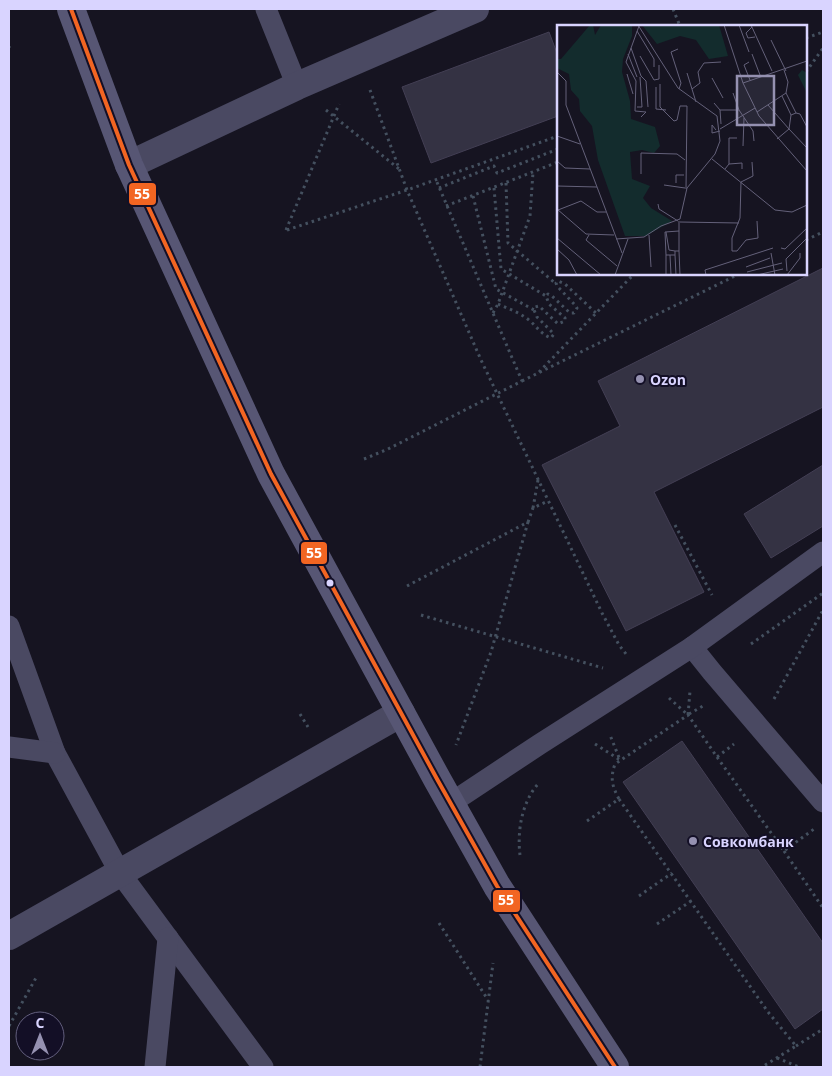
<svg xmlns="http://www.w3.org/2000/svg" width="832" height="1076" font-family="'Open Sans',sans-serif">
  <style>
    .building { fill: #343243; stroke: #433f54 }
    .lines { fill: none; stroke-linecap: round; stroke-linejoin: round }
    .path { stroke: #44505f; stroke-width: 3; stroke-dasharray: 2.5 4; stroke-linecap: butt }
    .service { stroke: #4a4962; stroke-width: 21 }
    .minor { stroke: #4a4962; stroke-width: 28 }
    .tertiary { stroke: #4a4962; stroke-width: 28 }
    .secondary { stroke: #575674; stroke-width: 28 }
    .bus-1-casing { stroke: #130f26; stroke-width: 8 }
    .bus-1 { stroke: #f26522; stroke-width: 4 }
    .poi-dot { fill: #9591b1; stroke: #130f26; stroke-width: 2 }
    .bus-dot { fill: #d9d4ff; stroke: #130f26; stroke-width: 2 }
    .labels { text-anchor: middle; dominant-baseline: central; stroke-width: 4; stroke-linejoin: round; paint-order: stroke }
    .poi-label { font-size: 14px; font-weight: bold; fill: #d9d4ff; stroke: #130f26; text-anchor: start }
    .inset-road { fill: none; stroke: #64617a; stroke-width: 1 }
    .view { fill: #9591b1; fill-opacity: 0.15; stroke: #9591b1; stroke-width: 2.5 }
    .inset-edge { fill: none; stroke: #d9d4ff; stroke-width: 2.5 }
    .line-badge { stroke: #130f26; stroke-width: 2 }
    .badge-label { font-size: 14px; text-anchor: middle; font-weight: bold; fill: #fff }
  </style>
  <rect width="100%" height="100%" fill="#161421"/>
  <g class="building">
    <path d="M 549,32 L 558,56 L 558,116 L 431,163 L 402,87 Z"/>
    <path d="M 823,268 L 823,407 L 654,492 L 704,592 L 626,631 L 542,465 L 620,426 L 598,381 Z"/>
    <path d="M 823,465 L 823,526 L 771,558 L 744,514 Z"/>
    <path d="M 682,741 L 823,943 L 823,1009 L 795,1029 L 623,782 Z"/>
  </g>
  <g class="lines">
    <g class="path">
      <path d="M 673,9 L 680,26"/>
      <path d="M 806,38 L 823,32"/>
      <path d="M 9,47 L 10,48"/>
      <path d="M 806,72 L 823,48"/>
      <path d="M 370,90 L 407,190 L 481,360 L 602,613 L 619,645 L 626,654"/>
      <path d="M 326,110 L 399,169"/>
      <path d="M 506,183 L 508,243 L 555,283"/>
      <path d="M 439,188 L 494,166 L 497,173 L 558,149"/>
      <path d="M 494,188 L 501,269 L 546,296"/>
      <path d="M 473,196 L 496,289 L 534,310"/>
      <path d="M 446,206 L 558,162"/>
      <path d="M 286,230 L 339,104"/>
      <path d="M 287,230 L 407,190 L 558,136"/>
      <path d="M 806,240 L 823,232"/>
      <path d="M 498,304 C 509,309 521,313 530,321 C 537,327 542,335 551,338 L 554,334 L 537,317 L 534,310 L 535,307 L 539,306 L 558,324 L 565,321 L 565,318 L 549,304 L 546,296 L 548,294 L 552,296 L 570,313 L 574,313 L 577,308 L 575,305 L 557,286 L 556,283 L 558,281 L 565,284 L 596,313"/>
      <path d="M 493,313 L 498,304 L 530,216 L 533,172"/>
      <path d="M 539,372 L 634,274"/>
      <path d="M 522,381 L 739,274"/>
      <path d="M 364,459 L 388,449 L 522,381 L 436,180"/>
      <path d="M 538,480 L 533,508 L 548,501"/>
      <path d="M 528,522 L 533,508"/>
      <path d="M 675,525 L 712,595"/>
      <path d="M 407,586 L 528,522 L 491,652 L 456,745"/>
      <path d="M 421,615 L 603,668"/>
      <path d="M 751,644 L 823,593"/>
      <path d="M 669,698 L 688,715 L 690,691"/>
      <path d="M 774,699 L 823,610"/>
      <path d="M 300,714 L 308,727"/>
      <path d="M 689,714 L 703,706"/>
      <path d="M 595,744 L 620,760 L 610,735"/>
      <path d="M 717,757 L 784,851 L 814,829"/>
      <path d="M 619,799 L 768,1012 L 796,1046 L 762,1067"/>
      <path d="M 587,821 L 619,799 C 612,786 610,778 615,764 L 688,715 L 717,757 L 734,744"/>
      <path d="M 784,851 L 823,908"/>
      <path d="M 520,855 C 517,831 522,802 538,784"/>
      <path d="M 639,896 L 672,873"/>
      <path d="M 439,923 L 488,1000"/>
      <path d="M 657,924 L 691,901"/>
      <path d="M 9,1026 L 37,976"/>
      <path d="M 796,1046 L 823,1029"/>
      <path d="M 777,1058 L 799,1067"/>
      <path d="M 480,1067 L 493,963"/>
    </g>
    <g class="service">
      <path d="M 266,9 L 297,86"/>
      <path d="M 9,626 L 55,753 L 120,873 L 263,1067"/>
      <path d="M 692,647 L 712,672 L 823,802"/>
      <path d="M 9,747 L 55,753"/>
      <path d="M 451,803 L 540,744 L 692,647 L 823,552"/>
      <path d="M 155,1067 L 168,938"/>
    </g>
    <path class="minor" d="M 129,165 L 297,86 L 475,9"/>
    <path class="tertiary" d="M 9,936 L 401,713"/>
    <path class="secondary" d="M 71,9 L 129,165 L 271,474 L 437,779 L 497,886 L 615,1067"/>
    <defs>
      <path id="bus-1" d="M 71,9 L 129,165 L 271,474 L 437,779 L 497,886 L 615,1067"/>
    </defs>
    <use href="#bus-1" class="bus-1-casing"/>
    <use href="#bus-1" class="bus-1"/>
  </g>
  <g class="poi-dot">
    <circle cx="640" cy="379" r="5"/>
    <circle cx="693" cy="841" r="5"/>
  </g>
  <circle class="bus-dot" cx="330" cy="583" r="4.5"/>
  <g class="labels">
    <g class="poi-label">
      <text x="650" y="379">Ozon</text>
      <text x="703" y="841">Совкомбанк</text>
    </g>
  </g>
  <g transform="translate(557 25)">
    <rect width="250" height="250" fill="#161421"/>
    <path d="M 33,0 L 36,0 L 38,10 L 44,0 L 75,0 L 75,11 L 66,34 L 65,47 L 73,76 L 74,94 L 98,102 L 103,121 L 97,128 L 85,125 L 73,127 L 75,154 L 93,161 L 86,173 L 94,183 L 115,196 L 89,211 L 68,211 L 41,135 L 35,101 L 23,86 L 22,74 L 14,65 L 12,49 L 0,43 L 0,34 L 4,34 ZM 85,0 L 162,0 L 171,31 L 152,34 L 139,15 L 123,11 L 100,19 ZM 245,45 L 250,48 L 250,68 L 241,50 Z" fill="#132c2d"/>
    <path class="inset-road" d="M 167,0 L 186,58 L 202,91 L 250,146M 182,0 L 192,27M 194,0 L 215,46M 82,1 L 69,37 L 79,56 L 78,86 L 89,87 L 84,92M 195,2 L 189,8 L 191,13 L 198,12M 80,6 L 97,34 L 97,42M 214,15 L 229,46M 74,23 L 84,51 L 89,56 L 91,82M 121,24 L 114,27 L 124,58 L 122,64M 71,29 L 80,52M 195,29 L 203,50M 83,31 L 97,55 L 102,54 L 102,40M 192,37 L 187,40 L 193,55M 0,47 L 9,56 L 9,80 L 65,228M 130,48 L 139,77M 70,49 L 76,69M 155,53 L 166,73M 186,58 L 250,36M 103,59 L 103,82 L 117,96 L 120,95 L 123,81 L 130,81 L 129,164M 99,62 L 99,84 L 109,85M 135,64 L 143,58 L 141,47 L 147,38 L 164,37M 176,68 L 182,85 L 196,106 L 197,116M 225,71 L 234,90M 157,78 L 163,85 L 164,99M 211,80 L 232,104 L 234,90 L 239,88 L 229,68M 80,82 L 85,82 L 83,52M 163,85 L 182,85M 200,87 L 229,68 L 231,57 L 227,45M 239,88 L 243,89 L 250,102M 163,104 L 198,83M 159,105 L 155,100 L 155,108 L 163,106M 0,111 L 23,119M 220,114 L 232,104 L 250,123M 186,121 L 187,93M 155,134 L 218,185 L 235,187 L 250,180M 0,136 L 8,143 L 33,144M 195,137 L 196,151 L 184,157 L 183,193 L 175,213 L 175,226 L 180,226 L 189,215 L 201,213 L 200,196M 172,139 L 185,138 L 185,144M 168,144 L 172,139 L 172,113 L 180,113M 84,149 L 84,128 L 120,129 L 128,135M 119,158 L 119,150 L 127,150M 107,160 L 128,163M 0,161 L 40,162M 101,179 L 102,184 L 121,196M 0,184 L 29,209 L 57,210M 1,185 L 24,176 L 40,187 L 49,187M 123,197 L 182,198M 122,206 L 122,226 L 118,226 L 118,230 L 109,230 L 108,207 L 122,206 L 122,196M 109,207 L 112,225 L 118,226M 32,210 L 29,215 L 60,241M 92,210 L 94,242M 0,213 L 44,250M 59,214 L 87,212 L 104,201 L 123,194 L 130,163 L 158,129 L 163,116 L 160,91 L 121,63 L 81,0M 224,223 L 228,224 L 250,203M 0,224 L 12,235 L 20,250M 122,226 L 123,250M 214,228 L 218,250M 109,230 L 109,250M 113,230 L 114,250M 118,230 L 119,250M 189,242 L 213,233M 230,246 L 229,234 L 250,213M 190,247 L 225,238M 58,250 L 71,214M 149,250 L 148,245 L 216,223M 200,250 L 226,244M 230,250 L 243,233 L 243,228"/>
    <path class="view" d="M 180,51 L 217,51 L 217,100 L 180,100 Z"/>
    <rect width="250" height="250" class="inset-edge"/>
  </g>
  <g class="line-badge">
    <rect x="128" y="182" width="29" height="24" rx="5" fill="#f26522"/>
    <rect x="300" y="541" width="28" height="24" rx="5" fill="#f26522"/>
    <rect x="492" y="889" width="29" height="24" rx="5" fill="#f26522"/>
  </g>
  <g class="badge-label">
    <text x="142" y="199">55</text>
    <text x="314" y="558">55</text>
    <text x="506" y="905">55</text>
  </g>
  <rect width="832" height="1076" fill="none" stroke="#d9d4ff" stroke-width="20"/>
  <g transform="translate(40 1036)"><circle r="24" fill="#130f26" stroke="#625e7d"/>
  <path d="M0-4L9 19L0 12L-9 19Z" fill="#9591b1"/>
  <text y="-8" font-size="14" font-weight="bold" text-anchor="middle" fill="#d9d4ff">С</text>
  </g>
</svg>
